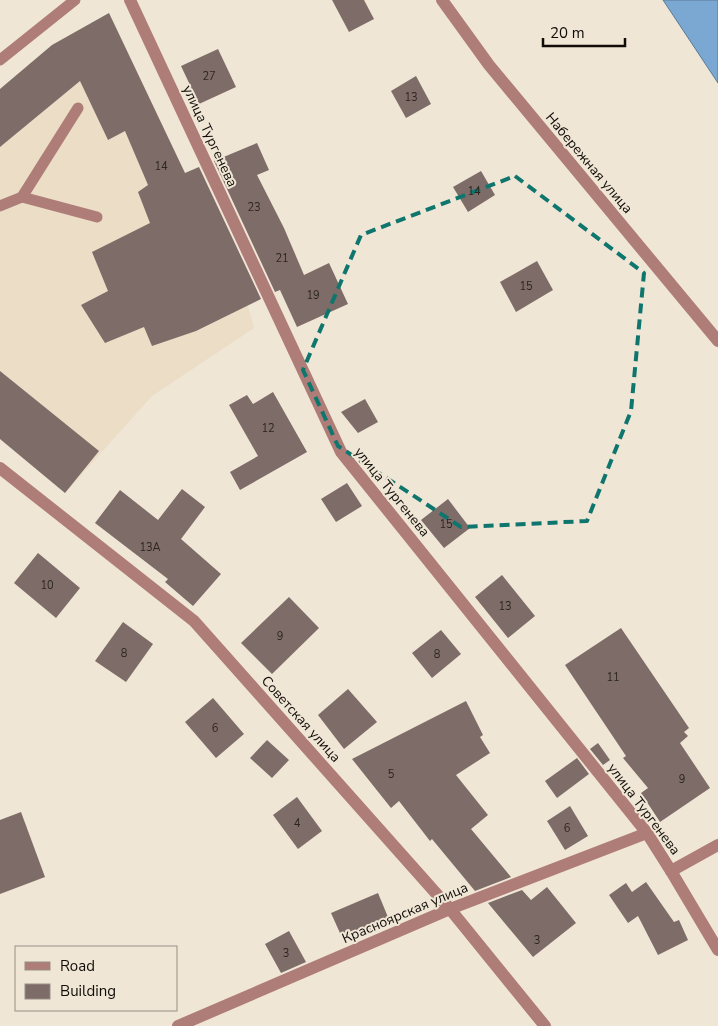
<svg xmlns="http://www.w3.org/2000/svg" width="718" height="1026" font-family="'Nunito Sans',sans-serif">
  <style>
    .built { fill: #ebddc6 }
    .water { fill: #7aa8d2; stroke: #5a7a95 }
    .building { fill: #7e6c68 }
    .lines { fill: none; stroke-linecap: round; stroke-linejoin: round }
    .service { stroke: #af7d78; stroke-width: 11 }
    .minor { stroke: #af7d78; stroke-width: 12 }
    .marked { fill: none; stroke: #0f766e; stroke-width: 4; stroke-dasharray: 10 6; stroke-linejoin: round }
    .labels { text-anchor: middle; dominant-baseline: central; stroke-width: 4; stroke-linejoin: round; paint-order: stroke }
    .number-label { font-size: 11px; fill: #2c2520 }
    .street-label { font-size: 14px; fill: #100d08; stroke: #f0e6d6 }
  </style>
  <rect width="100%" height="100%" fill="#f0e6d6"/>
  <path class="built" d="M 109,13 L 248,306 L 254,328 L 152,396 L 65,493 L 0,439 L 0,89 L 52,45 Z"/>
  <path class="water" d="M 663,0 L 718,0 L 718,83 Z"/>
  <g class="building">
    <path d="M 332,0 L 364,0 L 374,19 L 349,32 Z"/>
    <path d="M 109,13 L 185,173 L 199,167 L 261,299 L 196,331 L 152,346 L 144,327 L 105,343 L 81,305 L 108,291 L 92,252 L 150,223 L 138,192 L 148,185 L 125,131 L 108,140 L 80,81 L 0,147 L 0,89 L 52,45 Z"/>
    <path d="M 218,49 L 236,87 L 199,104 L 181,66 Z"/>
    <path d="M 416,76 L 431,104 L 406,118 L 391,91 Z"/>
    <path d="M 257,143 L 269,170 L 257,175 L 284,228 L 304,275 L 329,263 L 348,304 L 297,327 L 280,290 L 275,292 L 214,161 Z"/>
    <path d="M 481,171 L 495,195 L 468,212 L 453,187 Z"/>
    <path d="M 537,261 L 553,290 L 516,312 L 500,282 Z"/>
    <path d="M 0,371 L 99,451 L 65,493 L 0,439 Z"/>
    <path d="M 273,392 L 307,452 L 240,490 L 230,472 L 258,456 L 229,405 L 247,395 L 253,404 Z"/>
    <path d="M 365,399 L 378,422 L 358,433 L 341,412 Z"/>
    <path d="M 347,483 L 362,506 L 336,522 L 321,499 Z"/>
    <path d="M 182,489 L 205,507 L 181,539 L 221,574 L 193,606 L 165,582 L 168,579 L 95,523 L 120,490 L 158,520 Z"/>
    <path d="M 448,499 L 470,528 L 444,548 L 421,520 Z"/>
    <path d="M 38,553 L 80,588 L 56,618 L 14,583 Z"/>
    <path d="M 502,575 L 535,616 L 508,638 L 475,597 Z"/>
    <path d="M 289,597 L 319,628 L 272,674 L 241,643 Z"/>
    <path d="M 123,622 L 153,644 L 126,682 L 95,661 Z"/>
    <path d="M 621,628 L 689,728 L 684,732 L 688,736 L 680,743 L 710,788 L 660,822 L 641,793 L 648,788 L 623,758 L 626,756 L 565,665 Z"/>
    <path d="M 441,630 L 461,654 L 432,678 L 412,653 Z"/>
    <path d="M 348,689 L 377,722 L 344,749 L 318,715 Z"/>
    <path d="M 213,698 L 244,734 L 216,758 L 185,722 Z"/>
    <path d="M 466,701 L 483,735 L 480,737 L 490,753 L 456,775 L 488,815 L 471,829 L 511,877 L 475,891 L 432,839 L 430,841 L 399,801 L 391,808 L 352,759 Z"/>
    <path d="M 267,740 L 289,760 L 272,778 L 250,758 Z"/>
    <path d="M 598,743 L 610,760 L 603,765 L 590,749 Z"/>
    <path d="M 577,758 L 589,774 L 557,798 L 545,781 Z"/>
    <path d="M 297,797 L 322,831 L 298,849 L 273,815 Z"/>
    <path d="M 570,806 L 588,836 L 565,850 L 547,821 Z"/>
    <path d="M 21,812 L 45,877 L 0,894 L 0,820 Z"/>
    <path d="M 646,882 L 674,922 L 679,920 L 688,940 L 658,955 L 638,916 L 628,923 L 609,895 L 626,883 L 632,892 Z"/>
    <path d="M 547,887 L 576,923 L 533,957 L 488,903 L 522,890 L 531,900 Z"/>
    <path d="M 378,893 L 390,922 L 344,942 L 331,913 Z"/>
    <path d="M 289,931 L 306,962 L 281,973 L 265,944 Z"/>
  </g>
  <g class="lines">
    <g class="service">
      <path d="M 0,60 L 75,0"/>
      <path d="M 22,197 L 97,217"/>
      <path d="M 0,206 L 22,197 L 78,108"/>
    </g>
    <g class="minor">
      <path d="M 130,0 L 341,452 L 647,833 L 671,871 L 718,950"/>
      <path d="M 442,0 L 489,65 L 718,341"/>
      <path d="M 0,468 L 194,621 L 450,909 L 545,1026"/>
      <path d="M 671,871 L 718,845"/>
      <path d="M 178,1026 L 450,909 L 647,833"/>
    </g>
  </g>
  <path class="marked" d="M 515,176 L 644,273 L 631,411 L 587,521 L 461,527 L 338,446 L 303,370 L 361,235 Z"/>
  <g class="labels">
    <g class="number-label">
      <text x="209" y="76">27</text>
      <text x="411" y="97">13</text>
      <text x="161" y="166">14</text>
      <text x="474" y="191">14</text>
      <text x="254" y="207">23</text>
      <text x="282" y="258">21</text>
      <text x="526" y="286">15</text>
      <text x="313" y="295">19</text>
      <text x="268" y="428">12</text>
      <text x="446" y="524">15</text>
      <text x="150" y="547">13А</text>
      <text x="47" y="585">10</text>
      <text x="505" y="606">13</text>
      <text x="280" y="636">9</text>
      <text x="124" y="653">8</text>
      <text x="437" y="654">8</text>
      <text x="613" y="677">11</text>
      <text x="215" y="728">6</text>
      <text x="391" y="774">5</text>
      <text x="682" y="779">9</text>
      <text x="297" y="823">4</text>
      <text x="567" y="828">6</text>
      <text x="537" y="940">3</text>
      <text x="286" y="953">3</text>
    </g>
    <g class="street-label">
      <text transform="translate(210 136) rotate(65)">улица Тургенева</text>
      <text transform="translate(589 163) rotate(50)">Набережная улица</text>
      <text transform="translate(392 492) rotate(51)">улица Тургенева</text>
      <text transform="translate(301 719) rotate(48)">Советская улица</text>
      <text transform="translate(644 809) rotate(53)">улица Тургенева</text>
      <text transform="translate(405 913) rotate(-23)">Красноярская улица</text>
    </g>
  </g>
  <rect x="15" y="946" width="162" height="65" fill="#f0e6d6" stroke="#968f84"/>
  <rect x="25" y="962" width="25" height="8" fill="#af7d78" stroke="#968f84"/>
  <text x="60" y="971" font-size="15" fill="#100d08">Road</text>
  <rect x="25" y="984" width="25" height="15" fill="#7e6c68" stroke="#968f84"/>
  <text x="60" y="996" font-size="15" fill="#100d08">Building</text>
  <path d="M543 38v8h82v-8" fill="none" stroke="#100d08" stroke-width="2.5"/>
  <text x="550" y="38" font-size="15" fill="#100d08" stroke="#f0e6d6" stroke-width="4" paint-order="stroke">20 m</text>
</svg>
